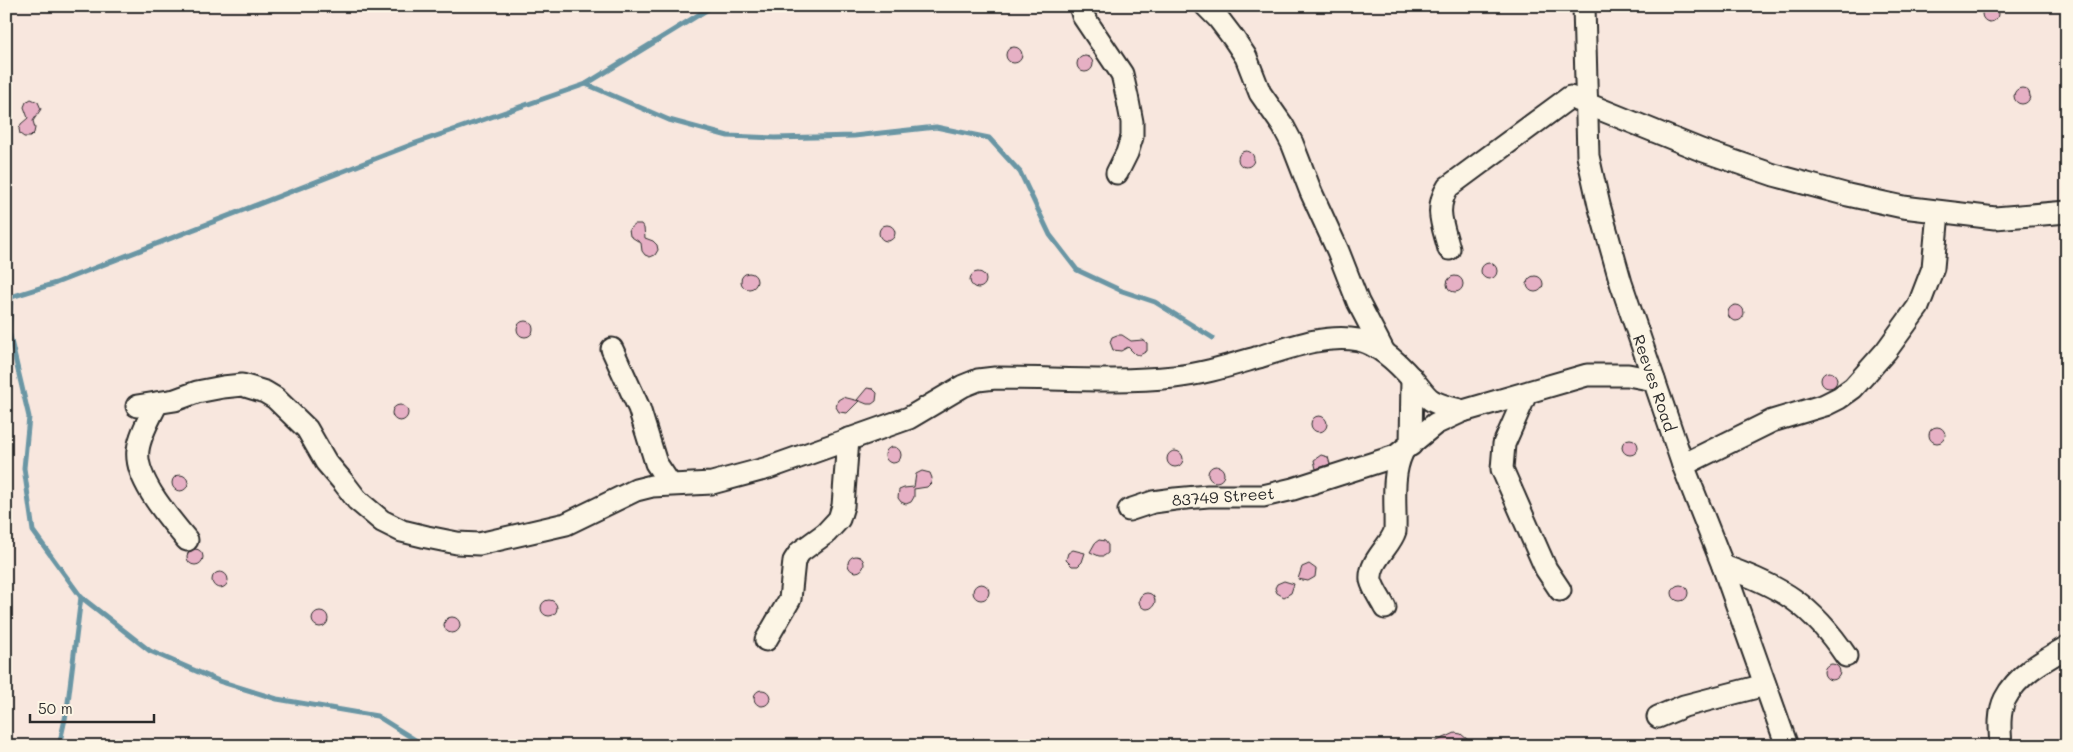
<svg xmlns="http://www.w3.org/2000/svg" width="2073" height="752" font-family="Mali,sans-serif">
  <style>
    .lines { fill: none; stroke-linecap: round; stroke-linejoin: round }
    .stream { stroke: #6a96a4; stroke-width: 5 }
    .building { fill: #e6afc4; stroke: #2b2b2b }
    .minor-casing { stroke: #2b2b2b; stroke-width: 25 }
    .minor { stroke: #fcf5e5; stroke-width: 21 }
    .labels { text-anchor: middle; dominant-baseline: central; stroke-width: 4; stroke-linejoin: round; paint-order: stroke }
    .street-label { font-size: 16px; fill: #2b2b2b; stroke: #fcf5e5 }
  </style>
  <rect width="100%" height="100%" fill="#f8e7de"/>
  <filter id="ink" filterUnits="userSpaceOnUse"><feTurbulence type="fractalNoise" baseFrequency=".02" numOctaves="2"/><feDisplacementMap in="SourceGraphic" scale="10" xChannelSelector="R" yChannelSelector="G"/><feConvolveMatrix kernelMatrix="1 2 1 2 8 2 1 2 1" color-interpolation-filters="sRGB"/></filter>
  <g filter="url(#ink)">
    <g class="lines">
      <g class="stream">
        <path d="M 586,84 L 669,120 L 728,136 L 775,138 L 854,136 L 936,127 L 989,138 L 1020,172 L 1050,235 L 1077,270 L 1122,291 L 1155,302 L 1213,338"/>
        <path d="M 6,295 L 11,297 L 56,283 L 413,144 L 586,84 L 713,6"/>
        <path d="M 11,297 L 9,332 L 29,417 L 24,468 L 33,531 L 81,597 L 150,651 L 219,681 L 277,699 L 377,716 L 425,746"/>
        <path d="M 59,746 L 67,710 L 81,597"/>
      </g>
    </g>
    <g class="building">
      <circle cx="1990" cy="14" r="8"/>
      <circle cx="1014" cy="55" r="8"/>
      <circle cx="1085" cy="64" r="8"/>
      <circle cx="2022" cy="96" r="8"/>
      <path d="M 31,99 L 38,102 L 41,109 L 33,121 L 35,128 L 34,133 L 30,137 L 24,137 L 20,134 L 19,129 L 21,124 L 28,118 L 24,107 L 26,102 Z"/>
      <circle cx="1246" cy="159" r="8"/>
      <path d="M 635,224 L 641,224 L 644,228 L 645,238 L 653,241 L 657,245 L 658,250 L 655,255 L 650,257 L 645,255 L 642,251 L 641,243 L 630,236 L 629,229 Z"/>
      <circle cx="887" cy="233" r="8"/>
      <circle cx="1489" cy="271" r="8"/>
      <circle cx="978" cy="280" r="8"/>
      <circle cx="749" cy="281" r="8"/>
      <circle cx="1455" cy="284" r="8"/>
      <circle cx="1535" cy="284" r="8"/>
      <circle cx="1736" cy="313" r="8"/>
      <circle cx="525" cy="329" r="8"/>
      <path d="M 1117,335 L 1122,335 L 1131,341 L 1143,340 L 1147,343 L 1147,351 L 1140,355 L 1135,354 L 1128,347 L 1121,351 L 1113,350 L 1110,342 L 1112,337 Z"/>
      <circle cx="1829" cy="380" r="8"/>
      <path d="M 867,388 L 873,389 L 877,393 L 876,401 L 872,404 L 867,404 L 857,400 Z"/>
      <path d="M 843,397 L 859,401 L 847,413 L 839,412 L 836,407 L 838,400 Z"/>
      <circle cx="400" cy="413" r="8"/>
      <circle cx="1319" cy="424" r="8"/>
      <circle cx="1937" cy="435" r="8"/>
      <circle cx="1630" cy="447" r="8"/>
      <circle cx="893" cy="455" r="8"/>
      <circle cx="1175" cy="459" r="8"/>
      <path d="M 1321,455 L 1328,457 L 1330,464 L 1316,469 L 1314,460 Z"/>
      <circle cx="1216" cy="474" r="8"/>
      <path d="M 922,471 L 930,473 L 932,478 L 931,483 L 927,487 L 914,489 L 914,497 L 911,502 L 906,504 L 901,502 L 898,498 L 899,490 L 904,488 L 914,487 L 916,474 Z"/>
      <circle cx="180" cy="483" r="8"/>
      <path d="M 1099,540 L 1105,541 L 1108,545 L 1108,553 L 1104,556 L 1099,556 L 1090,552 L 1095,543 Z"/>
      <circle cx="195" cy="557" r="8"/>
      <path d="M 1073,550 L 1085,553 L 1082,562 L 1078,566 L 1072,566 L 1066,560 L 1068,553 Z"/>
      <circle cx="856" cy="564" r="8"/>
      <path d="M 1309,564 L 1316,569 L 1315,577 L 1308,581 L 1298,579 L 1302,567 Z"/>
      <circle cx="220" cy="580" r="8"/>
      <path d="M 1284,581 L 1294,584 L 1291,593 L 1284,597 L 1277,593 L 1275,588 L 1277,584 Z"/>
      <circle cx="981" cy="592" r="8"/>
      <circle cx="1680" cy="593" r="8"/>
      <circle cx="1147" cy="601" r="8"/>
      <circle cx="549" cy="608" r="8"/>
      <circle cx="320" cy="619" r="8"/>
      <circle cx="452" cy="625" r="8"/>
      <circle cx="1832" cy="672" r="8"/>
      <circle cx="762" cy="698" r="8"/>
      <path d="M 1455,733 L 1461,734 L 1475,746 L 1426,746 Z"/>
    </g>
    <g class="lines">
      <defs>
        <g id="minor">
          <path d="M 1080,6 L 1083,16 L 1122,74 L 1127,96 L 1132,122 L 1132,137 L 1127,153 L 1117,173"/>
          <path d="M 1206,6 L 1218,18 L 1234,39 L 1246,57 L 1260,93 L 1283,126 L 1292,143 L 1311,192 L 1338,251 L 1358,302 L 1384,352"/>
          <path d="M 1584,6 L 1588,156 L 1599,205 L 1621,283 L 1683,465 L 1723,566 L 1787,746"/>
          <path d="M 1449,249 C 1443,225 1434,209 1448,187 L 1570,97 L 1701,150 L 1774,175 L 1848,195 L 1903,207 L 1995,218 L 2067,212"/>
          <path d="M 612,349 L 639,408 L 656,463 L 670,484"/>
          <path d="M 1526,394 L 1504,444 L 1502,469 L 1546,569 L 1560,590"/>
          <path d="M 157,403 C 150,418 140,434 138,450 C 134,479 170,519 187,540"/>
          <path d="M 137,406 L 175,400 L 197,392 L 223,387 L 242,385 L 265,392 L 275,398 L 307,429 L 326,462 L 344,483 L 357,500 L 382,521 L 402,531 L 427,537 L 457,543 L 479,544 L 566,524 L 636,490 L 652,486 L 712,483 L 768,468 L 909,418 L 963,386 L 978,380 L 995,378 C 1055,378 1115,383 1174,377 C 1203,374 1231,365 1259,357 C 1291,347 1325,334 1359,340 C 1380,345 1399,364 1413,380 C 1419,386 1424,395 1431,400 C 1440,406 1453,408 1463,411"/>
          <path d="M 1411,445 L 1412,378"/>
          <path d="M 1683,465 L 1772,421 L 1825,405 L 1839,398 L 1853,388 L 1886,351 L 1918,307 L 1933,268 L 1938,212"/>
          <path d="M 1129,510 L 1153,502 L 1175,499 L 1208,496 L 1263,496 L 1293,489 L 1396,456 L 1435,424 L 1463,411 L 1587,375 L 1628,375 L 1654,380"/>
          <path d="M 1723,566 C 1782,587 1811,604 1846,656"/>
          <path d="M 1385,608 C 1381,600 1373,589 1371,580 C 1369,561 1390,547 1395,531 C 1396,505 1391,476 1402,453"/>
          <path d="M 766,640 L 790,599 L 794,561 L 800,552 L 826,533 L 839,519 L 843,506 L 848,439"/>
          <path d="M 1658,717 L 1684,706 L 1765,685"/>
          <path d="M 2001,746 C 2000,731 1998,713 2005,699 C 2017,675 2044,660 2067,647"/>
        </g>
      </defs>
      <use href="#minor" class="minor-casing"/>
      <use href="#minor" class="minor"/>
    </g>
  </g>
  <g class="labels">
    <g class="street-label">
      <text transform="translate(1655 383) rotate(71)">Reeves Road</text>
      <text transform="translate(1223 496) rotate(-4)">83749 Street</text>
    </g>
  </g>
  <rect width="2073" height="752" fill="none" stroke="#fcf5e5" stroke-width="25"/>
  <rect x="12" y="12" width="2048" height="727" fill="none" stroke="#2b2b2b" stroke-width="2" filter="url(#ink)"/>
  <path d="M30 714v8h124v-8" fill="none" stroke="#2b2b2b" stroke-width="2.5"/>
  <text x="38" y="714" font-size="15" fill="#2b2b2b" stroke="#fcf5e5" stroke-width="4" paint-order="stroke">50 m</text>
</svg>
